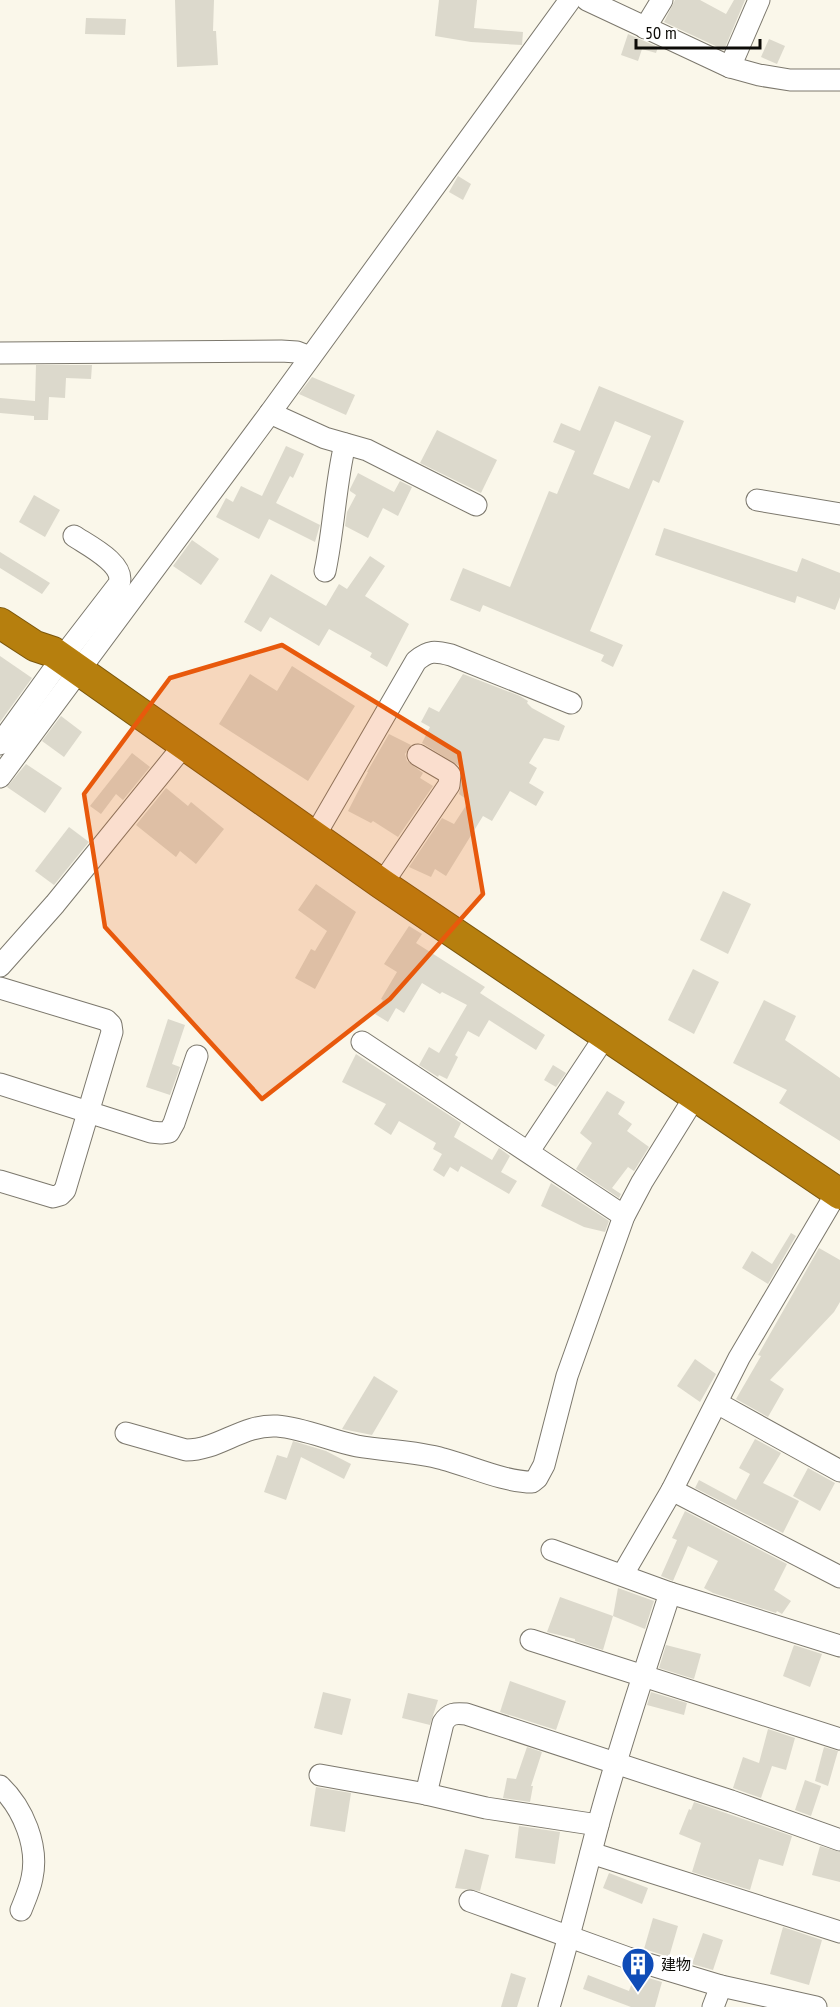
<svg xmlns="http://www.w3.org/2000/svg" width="840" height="2007" font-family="'PT Sans Narrow','Noto Sans SC',sans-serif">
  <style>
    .building { fill: #dcd9cc; fill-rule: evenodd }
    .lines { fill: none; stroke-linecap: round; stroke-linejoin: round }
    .minor-casing { stroke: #7c786d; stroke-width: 23 }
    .highway-casing { stroke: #7a560c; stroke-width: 32 }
    .minor { stroke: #fff; stroke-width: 21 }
    .highway { stroke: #b67f0e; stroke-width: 30 }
    .marked { fill: #e8590c; fill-opacity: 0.2; stroke: #e8590c; stroke-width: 4.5; stroke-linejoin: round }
    .labels { text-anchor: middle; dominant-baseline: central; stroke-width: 5; stroke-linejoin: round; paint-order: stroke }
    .poi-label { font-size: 15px; fill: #0c0b07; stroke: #fff; text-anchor: start }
  </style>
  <rect width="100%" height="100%" fill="#faf7ea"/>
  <g class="building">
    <path d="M 175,0 L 214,0 L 213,31 L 216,31 L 218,65 L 177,67 Z"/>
    <path d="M 439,0 L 477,0 L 474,28 L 523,32 L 522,45 L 471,42 L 435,36 Z"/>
    <path d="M 675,0 L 700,0 L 726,14 L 734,0 L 745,0 L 724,50 L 664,22 Z"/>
    <path d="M 86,18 L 126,19 L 125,35 L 85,34 Z"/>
    <path d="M 628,34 L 658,47 L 656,53 L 642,49 L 638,61 L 621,55 Z"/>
    <path d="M 769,39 L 785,46 L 777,64 L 761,57 Z"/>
    <path d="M 458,176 L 471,184 L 463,200 L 449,192 Z"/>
    <path d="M 36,365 L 92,365 L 91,379 L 66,378 L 65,398 L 49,397 L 48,420 L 34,420 L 34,416 L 0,413 L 0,398 L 35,401 Z"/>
    <path d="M 312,377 L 355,395 L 346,415 L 299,394 Z"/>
    <path d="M 599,386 L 684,421 L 659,483 L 653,480 L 590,631 L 623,645 L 613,667 L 601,661 L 604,655 L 483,605 L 480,612 L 450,600 L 463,568 L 510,587 L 549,491 L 557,494 L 575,451 L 553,442 L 561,423 L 580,431 ZM 615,421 L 651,436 L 629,489 L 593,474 Z"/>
    <path d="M 437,430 L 497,460 L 481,493 L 420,463 Z"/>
    <path d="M 286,446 L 304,454 L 293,478 L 290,476 L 276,503 L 320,525 L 315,542 L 269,519 L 259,539 L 216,517 L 226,498 L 233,502 L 241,486 L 262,496 Z"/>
    <path d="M 358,473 L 394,492 L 400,481 L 412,487 L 398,516 L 383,508 L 368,538 L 345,526 L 347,512 L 356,495 L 350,491 L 350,489 Z"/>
    <path d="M 34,495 L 60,510 L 45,537 L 19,522 Z"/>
    <path d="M 664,528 L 797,572 L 802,558 L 840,573 L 840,597 L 835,610 L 797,596 L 795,603 L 655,555 Z"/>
    <path d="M 192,540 L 219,559 L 201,585 L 173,566 Z"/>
    <path d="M 0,552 L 50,583 L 42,594 L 0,568 Z"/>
    <path d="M 370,556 L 385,566 L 365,596 L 409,624 L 387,667 L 370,657 L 372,653 L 329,629 L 319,646 L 270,617 L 261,632 L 244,622 L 271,574 L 326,606 L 339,584 L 347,589 Z"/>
    <path d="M 0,656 L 32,678 L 0,722 Z"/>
    <path d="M 292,666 L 355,706 L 308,781 L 219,724 L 250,674 L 277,691 Z"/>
    <path d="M 463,674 L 520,696 L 528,701 L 527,703 L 532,708 L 565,726 L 559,741 L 544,738 L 529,763 L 537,768 L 529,783 L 544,792 L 536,806 L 510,791 L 492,821 L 483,816 L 446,876 L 435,869 L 431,877 L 409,867 L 442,818 L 454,824 L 469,801 L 459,794 L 463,776 L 459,766 L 422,743 L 430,727 L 421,722 L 429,707 L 439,712 Z"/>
    <path d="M 61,716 L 82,732 L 64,757 L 42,741 Z"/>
    <path d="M 389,734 L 411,745 L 405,754 L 407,761 L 423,773 L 420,778 L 433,786 L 398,837 L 373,821 L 371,823 L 348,811 L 368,772 L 367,772 Z"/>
    <path d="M 132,753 L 150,767 L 123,800 L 116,794 L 101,814 L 90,806 Z"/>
    <path d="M 26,764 L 62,788 L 45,813 L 7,787 Z"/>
    <path d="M 166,788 L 188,806 L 191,802 L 224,829 L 196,864 L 180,851 L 176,857 L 136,825 Z"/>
    <path d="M 69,827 L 89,842 L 54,885 L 35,871 Z"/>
    <path d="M 316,884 L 356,912 L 315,989 L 295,978 L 311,949 L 315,951 L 327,931 L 298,910 Z"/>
    <path d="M 723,891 L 751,904 L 728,954 L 700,940 Z"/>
    <path d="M 409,926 L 422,934 L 416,943 L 485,987 L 480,993 L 545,1035 L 536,1050 L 489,1020 L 479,1037 L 468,1031 L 455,1055 L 458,1057 L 447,1079 L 439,1075 L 438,1077 L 419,1065 L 429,1047 L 439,1053 L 467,1005 L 442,992 L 440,994 L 422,983 L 404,1013 L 396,1008 L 388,1022 L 375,1014 L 383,1000 L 381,999 L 397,972 L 384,964 Z"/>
    <path d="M 693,969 L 719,982 L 694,1034 L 668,1020 Z"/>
    <path d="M 764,1000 L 796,1016 L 785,1040 L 840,1078 L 840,1141 L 779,1103 L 787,1090 L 733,1063 Z"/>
    <path d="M 168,1019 L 185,1025 L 172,1064 L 180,1067 L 170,1095 L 146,1087 Z"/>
    <path d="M 356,1054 L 461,1123 L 454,1137 L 492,1160 L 499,1148 L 510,1156 L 501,1172 L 517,1181 L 509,1194 L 461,1166 L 458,1172 L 450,1167 L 444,1177 L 433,1170 L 442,1154 L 433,1149 L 436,1143 L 399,1121 L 391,1135 L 374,1124 L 386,1104 L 342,1082 Z"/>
    <path d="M 553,1065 L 566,1073 L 556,1087 L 544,1080 Z"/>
    <path d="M 607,1091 L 625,1102 L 618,1114 L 632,1124 L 627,1131 L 649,1147 L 634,1171 L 628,1167 L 612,1188 L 621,1194 L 619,1198 L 576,1169 L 592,1143 L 580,1133 Z"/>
    <path d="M 551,1183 L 609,1221 L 605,1232 L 584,1227 L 541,1206 Z"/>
    <path d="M 791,1233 L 796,1236 L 768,1284 L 742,1268 L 752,1251 L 772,1264 Z"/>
    <path d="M 819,1248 L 840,1260 L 840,1302 L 834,1312 L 770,1380 L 784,1389 L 768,1417 L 736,1399 L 761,1356 L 758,1355 Z"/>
    <path d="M 695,1359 L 716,1374 L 700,1402 L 677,1386 Z"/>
    <path d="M 374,1376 L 398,1391 L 372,1435 L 342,1429 Z"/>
    <path d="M 755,1439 L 781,1453 L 763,1483 L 799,1501 L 783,1533 L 695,1488 L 699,1480 L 736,1500 L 750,1474 L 739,1468 Z"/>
    <path d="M 293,1441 L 326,1451 L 351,1464 L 344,1479 L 301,1457 L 286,1500 L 264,1492 L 277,1455 L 287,1458 Z"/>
    <path d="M 808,1468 L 835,1483 L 820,1511 L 793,1496 Z"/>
    <path d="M 685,1511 L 787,1564 L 774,1590 L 791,1601 L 782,1614 L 777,1611 L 776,1613 L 713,1593 L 704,1588 L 718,1561 L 688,1546 L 673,1581 L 661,1576 L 677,1540 L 672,1538 Z"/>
    <path d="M 618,1588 L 654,1601 L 645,1629 L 613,1616 Z"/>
    <path d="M 560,1597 L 613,1616 L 603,1650 L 575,1641 L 575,1639 L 547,1632 Z"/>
    <path d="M 666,1645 L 701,1654 L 694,1679 L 659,1668 Z"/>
    <path d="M 794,1645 L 822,1654 L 810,1687 L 783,1676 Z"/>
    <path d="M 510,1681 L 566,1701 L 556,1730 L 500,1712 Z"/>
    <path d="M 323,1692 L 351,1699 L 342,1735 L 314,1728 Z"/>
    <path d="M 651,1692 L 687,1703 L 684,1715 L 647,1705 Z"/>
    <path d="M 408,1693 L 438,1700 L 430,1725 L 402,1718 Z"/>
    <path d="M 768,1729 L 795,1738 L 786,1770 L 772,1766 L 761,1798 L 733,1788 L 743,1757 L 759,1763 Z"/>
    <path d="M 527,1747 L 542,1752 L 531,1786 L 533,1786 L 530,1802 L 503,1798 L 507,1778 L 516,1779 Z"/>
    <path d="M 824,1747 L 838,1751 L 828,1786 L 815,1781 Z"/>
    <path d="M 805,1780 L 821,1786 L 811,1816 L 795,1810 Z"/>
    <path d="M 316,1787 L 351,1793 L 345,1832 L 310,1826 Z"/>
    <path d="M 694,1802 L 792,1836 L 783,1866 L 759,1859 L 750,1890 L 692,1872 L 701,1843 L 679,1834 L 689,1809 L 691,1810 Z"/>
    <path d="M 519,1826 L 560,1832 L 555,1864 L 515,1858 Z"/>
    <path d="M 820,1846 L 840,1852 L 840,1882 L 812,1875 Z"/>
    <path d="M 465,1849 L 489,1855 L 480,1891 L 455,1888 Z"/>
    <path d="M 609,1873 L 648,1888 L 642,1904 L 603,1888 Z"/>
    <path d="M 653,1918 L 678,1926 L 669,1957 L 644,1949 Z"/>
    <path d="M 783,1927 L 822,1940 L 809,1985 L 770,1974 Z"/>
    <path d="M 703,1933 L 723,1940 L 713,1970 L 692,1964 Z"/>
    <path d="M 511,1973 L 526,1978 L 517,2007 L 501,2007 Z"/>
    <path d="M 635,1974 L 662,1982 L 655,2007 L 631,2007 L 583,1989 L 588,1975 L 629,1991 Z"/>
  </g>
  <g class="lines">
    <defs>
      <g id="minor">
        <path d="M 587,0 L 730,67 L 759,75 L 790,80 L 840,80"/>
        <path d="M 645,28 L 662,0"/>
        <path d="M 730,67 L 759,0"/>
        <path d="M 0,353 L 281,351 L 297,352 L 310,357"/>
        <path d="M 270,413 L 325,438 L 367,450 L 476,505"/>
        <path d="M 757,500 L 840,514"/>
        <path d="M 325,571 C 334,529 335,486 345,444"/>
        <path d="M 0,744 L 62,658 L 119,584 C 126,564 89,546 74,536"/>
        <path d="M 0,777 L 270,413 L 570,0"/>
        <path d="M 314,837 L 416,661 C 429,650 435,651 451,655 L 571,703"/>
        <path d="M 382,884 L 449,785 L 450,775 L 447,772 L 418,755"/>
        <path d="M 0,966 L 55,904 L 185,744"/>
        <path d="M 0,988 L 106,1020 L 111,1025 L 112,1032 L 65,1190 L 60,1195 L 53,1197 L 0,1181"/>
        <path d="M 362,1042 L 624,1216"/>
        <path d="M 0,1084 L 151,1132 L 161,1133 L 169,1132 L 174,1123 L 197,1056"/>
        <path d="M 529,1151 L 606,1035"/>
        <path d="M 717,1403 L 840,1471"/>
        <path d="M 126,1433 L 186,1450 C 219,1450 242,1424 277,1426 C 304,1428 331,1441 357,1446 C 386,1451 416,1451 443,1459 C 470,1466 504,1482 532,1482 L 537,1478 L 544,1465 L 567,1376 L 624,1216 L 642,1182 L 696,1095"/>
        <path d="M 672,1490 L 840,1577"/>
        <path d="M 552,1550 L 670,1593 L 840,1646"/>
        <path d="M 623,1574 L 672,1490 L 739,1358 L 837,1192"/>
        <path d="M 531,1640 L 840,1739"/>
        <path d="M 320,1775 L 426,1794 L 486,1808 L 598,1825"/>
        <path d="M 0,1786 C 23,1808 39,1846 32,1878 C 30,1889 25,1900 21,1910"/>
        <path d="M 426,1794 L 443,1723 C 449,1713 455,1713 466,1714 L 731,1801 L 840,1840"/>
        <path d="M 591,1853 L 840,1932"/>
        <path d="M 470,1901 L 628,1958 L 721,1986 L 816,2007"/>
        <path d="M 549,2007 C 567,1947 582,1886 598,1825 C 619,1747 645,1670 670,1593"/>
        <path d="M 713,2007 L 721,1986"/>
      </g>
      <path id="highway" d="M 0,623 L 35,646 L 53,652 L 382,884 L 840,1194"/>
    </defs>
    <use href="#minor" class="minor-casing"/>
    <use href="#highway" class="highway-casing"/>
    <use href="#minor" class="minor"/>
    <use href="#highway" class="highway"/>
  </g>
  <path class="marked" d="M 282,645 L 459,753 L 483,894 L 390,999 L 262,1099 L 105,927 L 84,794 L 170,678 Z"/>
  <defs>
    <symbol id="building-pin" viewBox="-11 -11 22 30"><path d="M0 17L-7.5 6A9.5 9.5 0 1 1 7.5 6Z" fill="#0f4cb7" stroke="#fff"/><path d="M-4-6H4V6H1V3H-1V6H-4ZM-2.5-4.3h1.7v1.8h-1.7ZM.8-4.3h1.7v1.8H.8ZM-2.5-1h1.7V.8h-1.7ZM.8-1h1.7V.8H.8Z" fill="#fff"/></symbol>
  </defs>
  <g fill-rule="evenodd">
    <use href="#building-pin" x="619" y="1945" width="38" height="52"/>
  </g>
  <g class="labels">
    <g class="poi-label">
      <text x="661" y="1964">建物</text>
    </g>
  </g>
  <path d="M636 39v9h124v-9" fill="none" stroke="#0c0b07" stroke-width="3"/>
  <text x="645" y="39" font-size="18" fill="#0c0b07" stroke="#ffffff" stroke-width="4.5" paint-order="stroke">50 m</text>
</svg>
